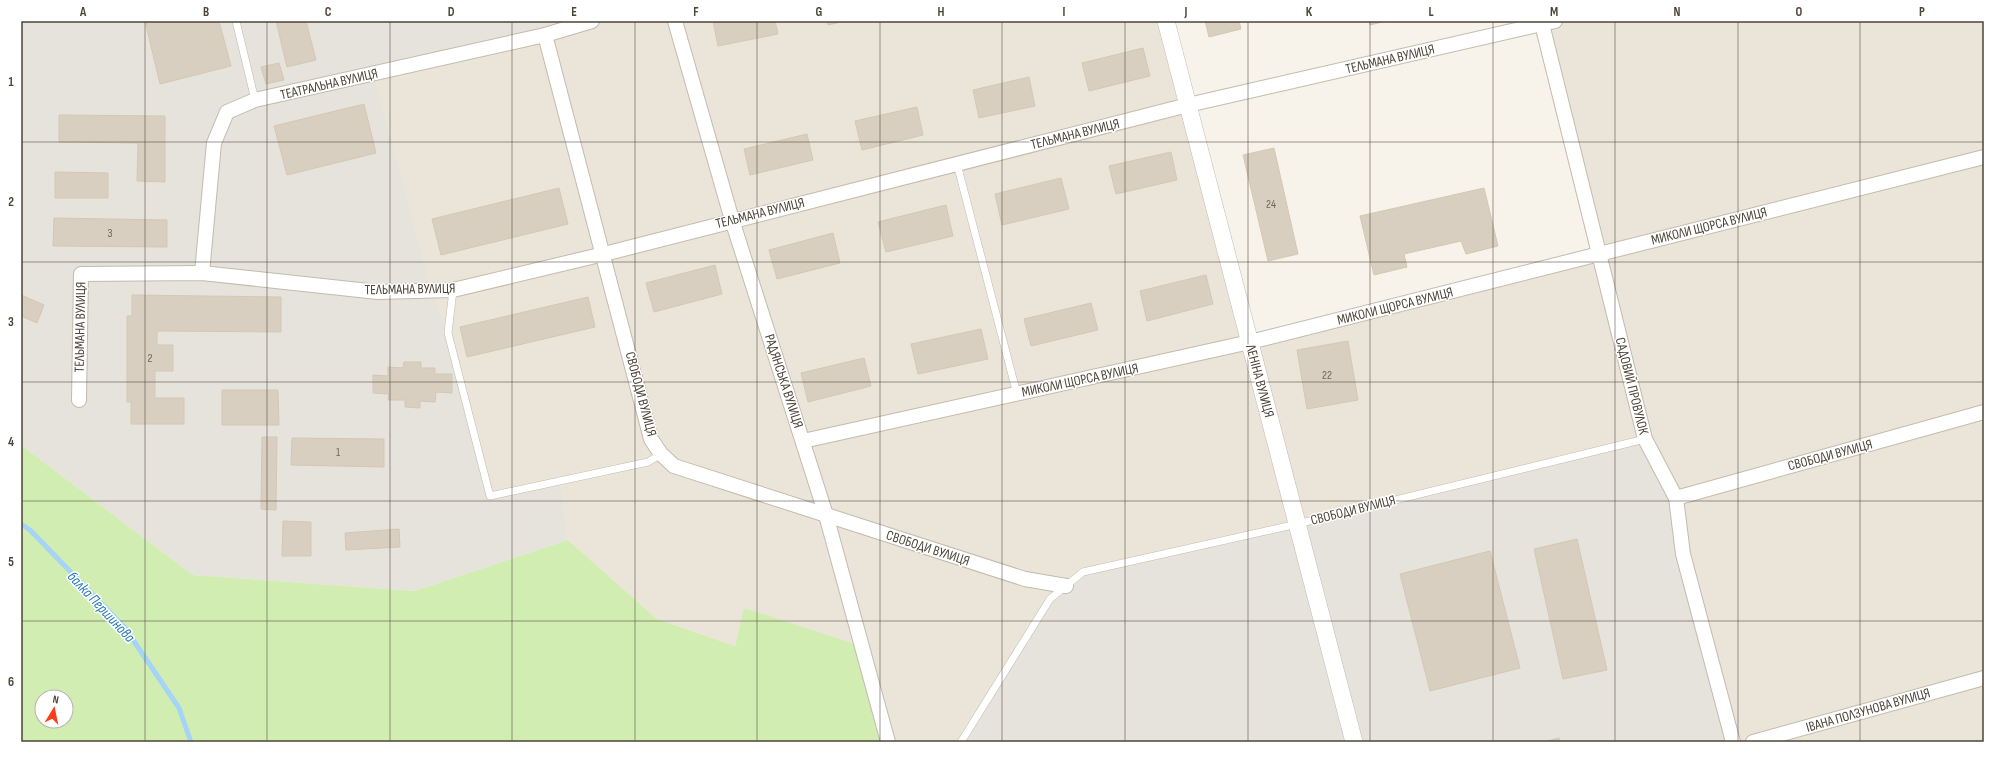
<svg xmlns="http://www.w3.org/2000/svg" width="2005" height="763" font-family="'Sofia Sans Condensed',sans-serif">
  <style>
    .residential { fill: #ebe5d9 }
    .industrial { fill: #e6e2dc }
    .green { fill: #d2edb2; fill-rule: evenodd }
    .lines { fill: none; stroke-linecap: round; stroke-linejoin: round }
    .stream { stroke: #a5d4f6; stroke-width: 5 }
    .building { fill: #d9cfc0; stroke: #d5c8b2 }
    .service-casing { stroke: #c3bbad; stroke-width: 8 }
    .minor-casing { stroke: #c3bbad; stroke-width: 16 }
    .tertiary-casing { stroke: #c3bbad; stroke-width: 18 }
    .service { stroke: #fff; stroke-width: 7 }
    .minor { stroke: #fff; stroke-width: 14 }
    .tertiary { stroke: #fff; stroke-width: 17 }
    .grid { fill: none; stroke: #4c4438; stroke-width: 1; stroke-opacity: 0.55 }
    .labels { text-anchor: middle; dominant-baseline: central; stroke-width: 3; stroke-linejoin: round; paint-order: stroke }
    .number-label { font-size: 12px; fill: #6f675a }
    .street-label { font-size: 14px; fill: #4c4438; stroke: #fff }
    .water-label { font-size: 15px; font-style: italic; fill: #267ab9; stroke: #fff }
    .neatline { fill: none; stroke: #4c4438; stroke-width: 1.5 }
    .grid-label { font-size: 13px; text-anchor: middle; font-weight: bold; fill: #4c4438 }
  </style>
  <rect width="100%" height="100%" fill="#f7f3eb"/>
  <path class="residential" d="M 592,21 L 1166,21 L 1250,342 L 1599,254 L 1542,24 L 1555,21 L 1984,21 L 1984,742 L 888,742 L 745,608 L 735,646 L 657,619 L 568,540 L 560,481 L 490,496 L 448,333 L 432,291 L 374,74 Z"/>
  <g class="industrial">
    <path d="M 21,21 L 592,21 L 374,74 L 432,291 L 448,333 L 490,496 L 560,481 L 568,540 L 414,591 L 193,575 L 21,445 Z"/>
    <path d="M 1645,439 L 1676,498 L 1733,742 L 961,742 L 1050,599 L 1083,572 Z"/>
  </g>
  <path class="green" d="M 21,445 L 193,575 L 414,591 L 568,540 L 657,619 L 735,646 L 744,608 L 861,646 L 888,742 L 21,742 ZM 42,697 L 66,697 L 66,721 L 42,721 Z"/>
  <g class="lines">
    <path class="stream" d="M 21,524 L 30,530 L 125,628 L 179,708 L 191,742"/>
  </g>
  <g class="building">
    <path d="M 145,21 L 219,21 L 231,66 L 160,84 Z"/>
    <path d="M 276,21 L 306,21 L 316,60 L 287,67 Z"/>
    <path d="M 713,21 L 775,21 L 778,34 L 718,46 Z"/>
    <path d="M 827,21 L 845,21 L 828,25 Z"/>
    <path d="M 1205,21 L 1239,21 L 1241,29 L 1209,37 Z"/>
    <path d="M 1369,21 L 1386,21 L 1370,25 Z"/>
    <path d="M 1143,48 L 1150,76 L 1089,91 L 1082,63 Z"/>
    <path d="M 279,63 L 284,80 L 266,84 L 261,67 Z"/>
    <path d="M 1029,77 L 1035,106 L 979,118 L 973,90 Z"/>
    <path d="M 364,104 L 376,153 L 287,175 L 274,126 Z"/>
    <path d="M 917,107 L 923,135 L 862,150 L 855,121 Z"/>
    <path d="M 59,115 L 165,116 L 165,182 L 137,181 L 138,143 L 59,142 Z"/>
    <path d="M 807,134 L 813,160 L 750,175 L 744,149 Z"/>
    <path d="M 1274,148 L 1298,254 L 1268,261 L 1243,155 Z"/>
    <path d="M 1171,152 L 1177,180 L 1116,194 L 1109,166 Z"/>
    <path d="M 55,172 L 108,173 L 108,198 L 55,198 Z"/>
    <path d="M 1061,178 L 1069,209 L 1002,225 L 995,194 Z"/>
    <path d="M 559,188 L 568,224 L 441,255 L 432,219 Z"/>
    <path d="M 1484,188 L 1498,246 L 1466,254 L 1461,241 L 1404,254 L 1407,267 L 1374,275 L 1360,216 Z"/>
    <path d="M 946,205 L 953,236 L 886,252 L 878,222 Z"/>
    <path d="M 54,218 L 167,220 L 167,247 L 53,246 Z"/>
    <path d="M 833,233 L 840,263 L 777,279 L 769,250 Z"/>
    <path d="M 715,265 L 722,294 L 654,312 L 646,283 Z"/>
    <path d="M 1206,275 L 1213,304 L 1147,321 L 1140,291 Z"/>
    <path d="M 21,295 L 44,305 L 37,323 L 21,316 Z"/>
    <path d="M 132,295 L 281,297 L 281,332 L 157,331 L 157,345 L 173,345 L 173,371 L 155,371 L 155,398 L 184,398 L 184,424 L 131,424 L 131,402 L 127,402 L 127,316 L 132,316 Z"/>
    <path d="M 588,297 L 595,327 L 467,357 L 460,327 Z"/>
    <path d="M 1091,303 L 1098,330 L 1031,346 L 1024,319 Z"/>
    <path d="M 981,329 L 988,359 L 918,374 L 911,344 Z"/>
    <path d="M 1348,341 L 1358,400 L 1307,409 L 1297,350 Z"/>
    <path d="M 864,358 L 871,386 L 808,402 L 801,373 Z"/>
    <path d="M 404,362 L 421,362 L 421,368 L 435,368 L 435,374 L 452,374 L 452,393 L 436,392 L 435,402 L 420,401 L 420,408 L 405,407 L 405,400 L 388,400 L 389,394 L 373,393 L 373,375 L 388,376 L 388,367 L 403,368 Z"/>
    <path d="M 222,390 L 278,390 L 279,425 L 222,425 Z"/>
    <path d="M 262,437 L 277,437 L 276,510 L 261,509 Z"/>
    <path d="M 292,438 L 384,439 L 384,467 L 291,465 Z"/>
    <path d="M 283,521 L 311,522 L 311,556 L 282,556 Z"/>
    <path d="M 399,529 L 400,547 L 346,550 L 345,533 Z"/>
    <path d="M 1577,539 L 1607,670 L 1563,679 L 1534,549 Z"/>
    <path d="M 1490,551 L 1520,668 L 1430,691 L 1400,574 Z"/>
    <path d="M 1559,738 L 1560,742 L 1543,742 Z"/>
  </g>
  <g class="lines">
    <defs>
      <g id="service">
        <path d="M 236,21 L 255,100"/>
        <path d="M 957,164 L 1017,394"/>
        <path d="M 453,290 L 448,333 L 490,496 L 648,462 L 661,454"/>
        <path d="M 961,742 L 1050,599 L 1083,572 L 1297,524 L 1645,439"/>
      </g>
      <g id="minor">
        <path d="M 675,21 L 732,220 L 826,515 L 888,742"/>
        <path d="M 1542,24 L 1645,439 L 1676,498 L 1683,554 L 1733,742"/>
        <path d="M 545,35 L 651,439 L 661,454 L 674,466 L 1025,579 L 1066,586"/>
        <path d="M 202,273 L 214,143 L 227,112 L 255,100 L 545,35 L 592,21"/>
        <path d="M 79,400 L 81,274 L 202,273 L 378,292 L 453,290 L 604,254 L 1188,105 L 1555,21"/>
        <path d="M 803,441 L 1250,342 L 1984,157"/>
        <path d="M 1676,498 L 1984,412"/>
        <path d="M 1753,742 L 1984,678"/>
      </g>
      <path id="tertiary" d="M 1166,21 L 1354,742"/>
    </defs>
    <use href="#service" class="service-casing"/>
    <use href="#minor" class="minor-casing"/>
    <use href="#tertiary" class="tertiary-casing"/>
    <use href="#service" class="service"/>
    <use href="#minor" class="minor"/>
    <use href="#tertiary" class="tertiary"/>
  </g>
  <path class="grid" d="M 145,21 L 145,742M 267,21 L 267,742M 390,21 L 390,742M 512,21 L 512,742M 635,21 L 635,742M 757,21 L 757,742M 880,21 L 880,742M 1002,21 L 1002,742M 1125,21 L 1125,742M 1248,21 L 1248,742M 1370,21 L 1370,742M 1493,21 L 1493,742M 1615,21 L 1615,742M 1738,21 L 1738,742M 1860,21 L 1860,742M 21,142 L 1984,142M 21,262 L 1984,262M 21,382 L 1984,382M 21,501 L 1984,501M 21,621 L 1984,621"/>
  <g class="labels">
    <g class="number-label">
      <text x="1271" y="204">24</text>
      <text x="110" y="233">3</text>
      <text x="150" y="358">2</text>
      <text x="1327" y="375">22</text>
      <text x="338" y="452">1</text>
    </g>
    <g class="street-label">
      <text transform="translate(1390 59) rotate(-13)">ТЕЛЬМАНА ВУЛИЦЯ</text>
      <text transform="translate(329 84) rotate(-13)">ТЕАТРАЛЬНА ВУЛИЦЯ</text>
      <text transform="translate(1075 134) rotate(-14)">ТЕЛЬМАНА ВУЛИЦЯ</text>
      <text transform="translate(760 213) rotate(-14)">ТЕЛЬМАНА ВУЛИЦЯ</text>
      <text transform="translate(1709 226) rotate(-14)">МИКОЛИ ЩОРСА ВУЛИЦЯ</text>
      <text transform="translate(410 289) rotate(-1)">ТЕЛЬМАНА ВУЛИЦЯ</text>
      <text transform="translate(1395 306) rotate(-14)">МИКОЛИ ЩОРСА ВУЛИЦЯ</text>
      <text transform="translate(80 327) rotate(-89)">ТЕЛЬМАНА ВУЛИЦЯ</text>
      <text transform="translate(1080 380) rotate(-12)">МИКОЛИ ЩОРСА ВУЛИЦЯ</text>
      <text transform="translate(784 381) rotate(72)">РАДЯНСЬКА ВУЛИЦЯ</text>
      <text transform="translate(1260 381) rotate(75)">ЛЕНІНА ВУЛИЦЯ</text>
      <text transform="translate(1632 386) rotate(76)">САДОВИЙ ПРОВУЛОК</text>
      <text transform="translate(641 394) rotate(75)">СВОБОДИ ВУЛИЦЯ</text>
      <text transform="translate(1830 455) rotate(-15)">СВОБОДИ ВУЛИЦЯ</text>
      <text transform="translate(1353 510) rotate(-14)">СВОБОДИ ВУЛИЦЯ</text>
      <text transform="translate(928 548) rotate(18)">СВОБОДИ ВУЛИЦЯ</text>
      <text transform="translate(1868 710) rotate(-16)">ІВАНА ПОЛЗУНОВА ВУЛИЦЯ</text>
    </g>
    <g class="water-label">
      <text transform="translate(101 607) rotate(47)">балка Першинова</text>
    </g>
  </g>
  <rect width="2005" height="763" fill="none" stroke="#ffffff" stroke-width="44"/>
  <g transform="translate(54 709) rotate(10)"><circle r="19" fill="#ffffff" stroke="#b7b4af"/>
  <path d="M0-3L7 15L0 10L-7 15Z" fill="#ff3e1a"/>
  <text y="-6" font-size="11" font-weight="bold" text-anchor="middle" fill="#4c4438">N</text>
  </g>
  <rect x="22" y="22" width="1961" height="719" class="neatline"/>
  <g class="grid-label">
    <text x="83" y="16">A</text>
    <text x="206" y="16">B</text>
    <text x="328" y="16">C</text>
    <text x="451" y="16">D</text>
    <text x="574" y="16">E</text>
    <text x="696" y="16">F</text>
    <text x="819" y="16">G</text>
    <text x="941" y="16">H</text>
    <text x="1064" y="16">I</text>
    <text x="1186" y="16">J</text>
    <text x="1309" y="16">K</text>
    <text x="1431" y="16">L</text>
    <text x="1554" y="16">M</text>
    <text x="1677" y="16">N</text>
    <text x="1799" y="16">O</text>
    <text x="1922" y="16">P</text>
    <text x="11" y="86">1</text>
    <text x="11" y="206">2</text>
    <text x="11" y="326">3</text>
    <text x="11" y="446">4</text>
    <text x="11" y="566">5</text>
    <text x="11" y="686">6</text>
  </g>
</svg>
